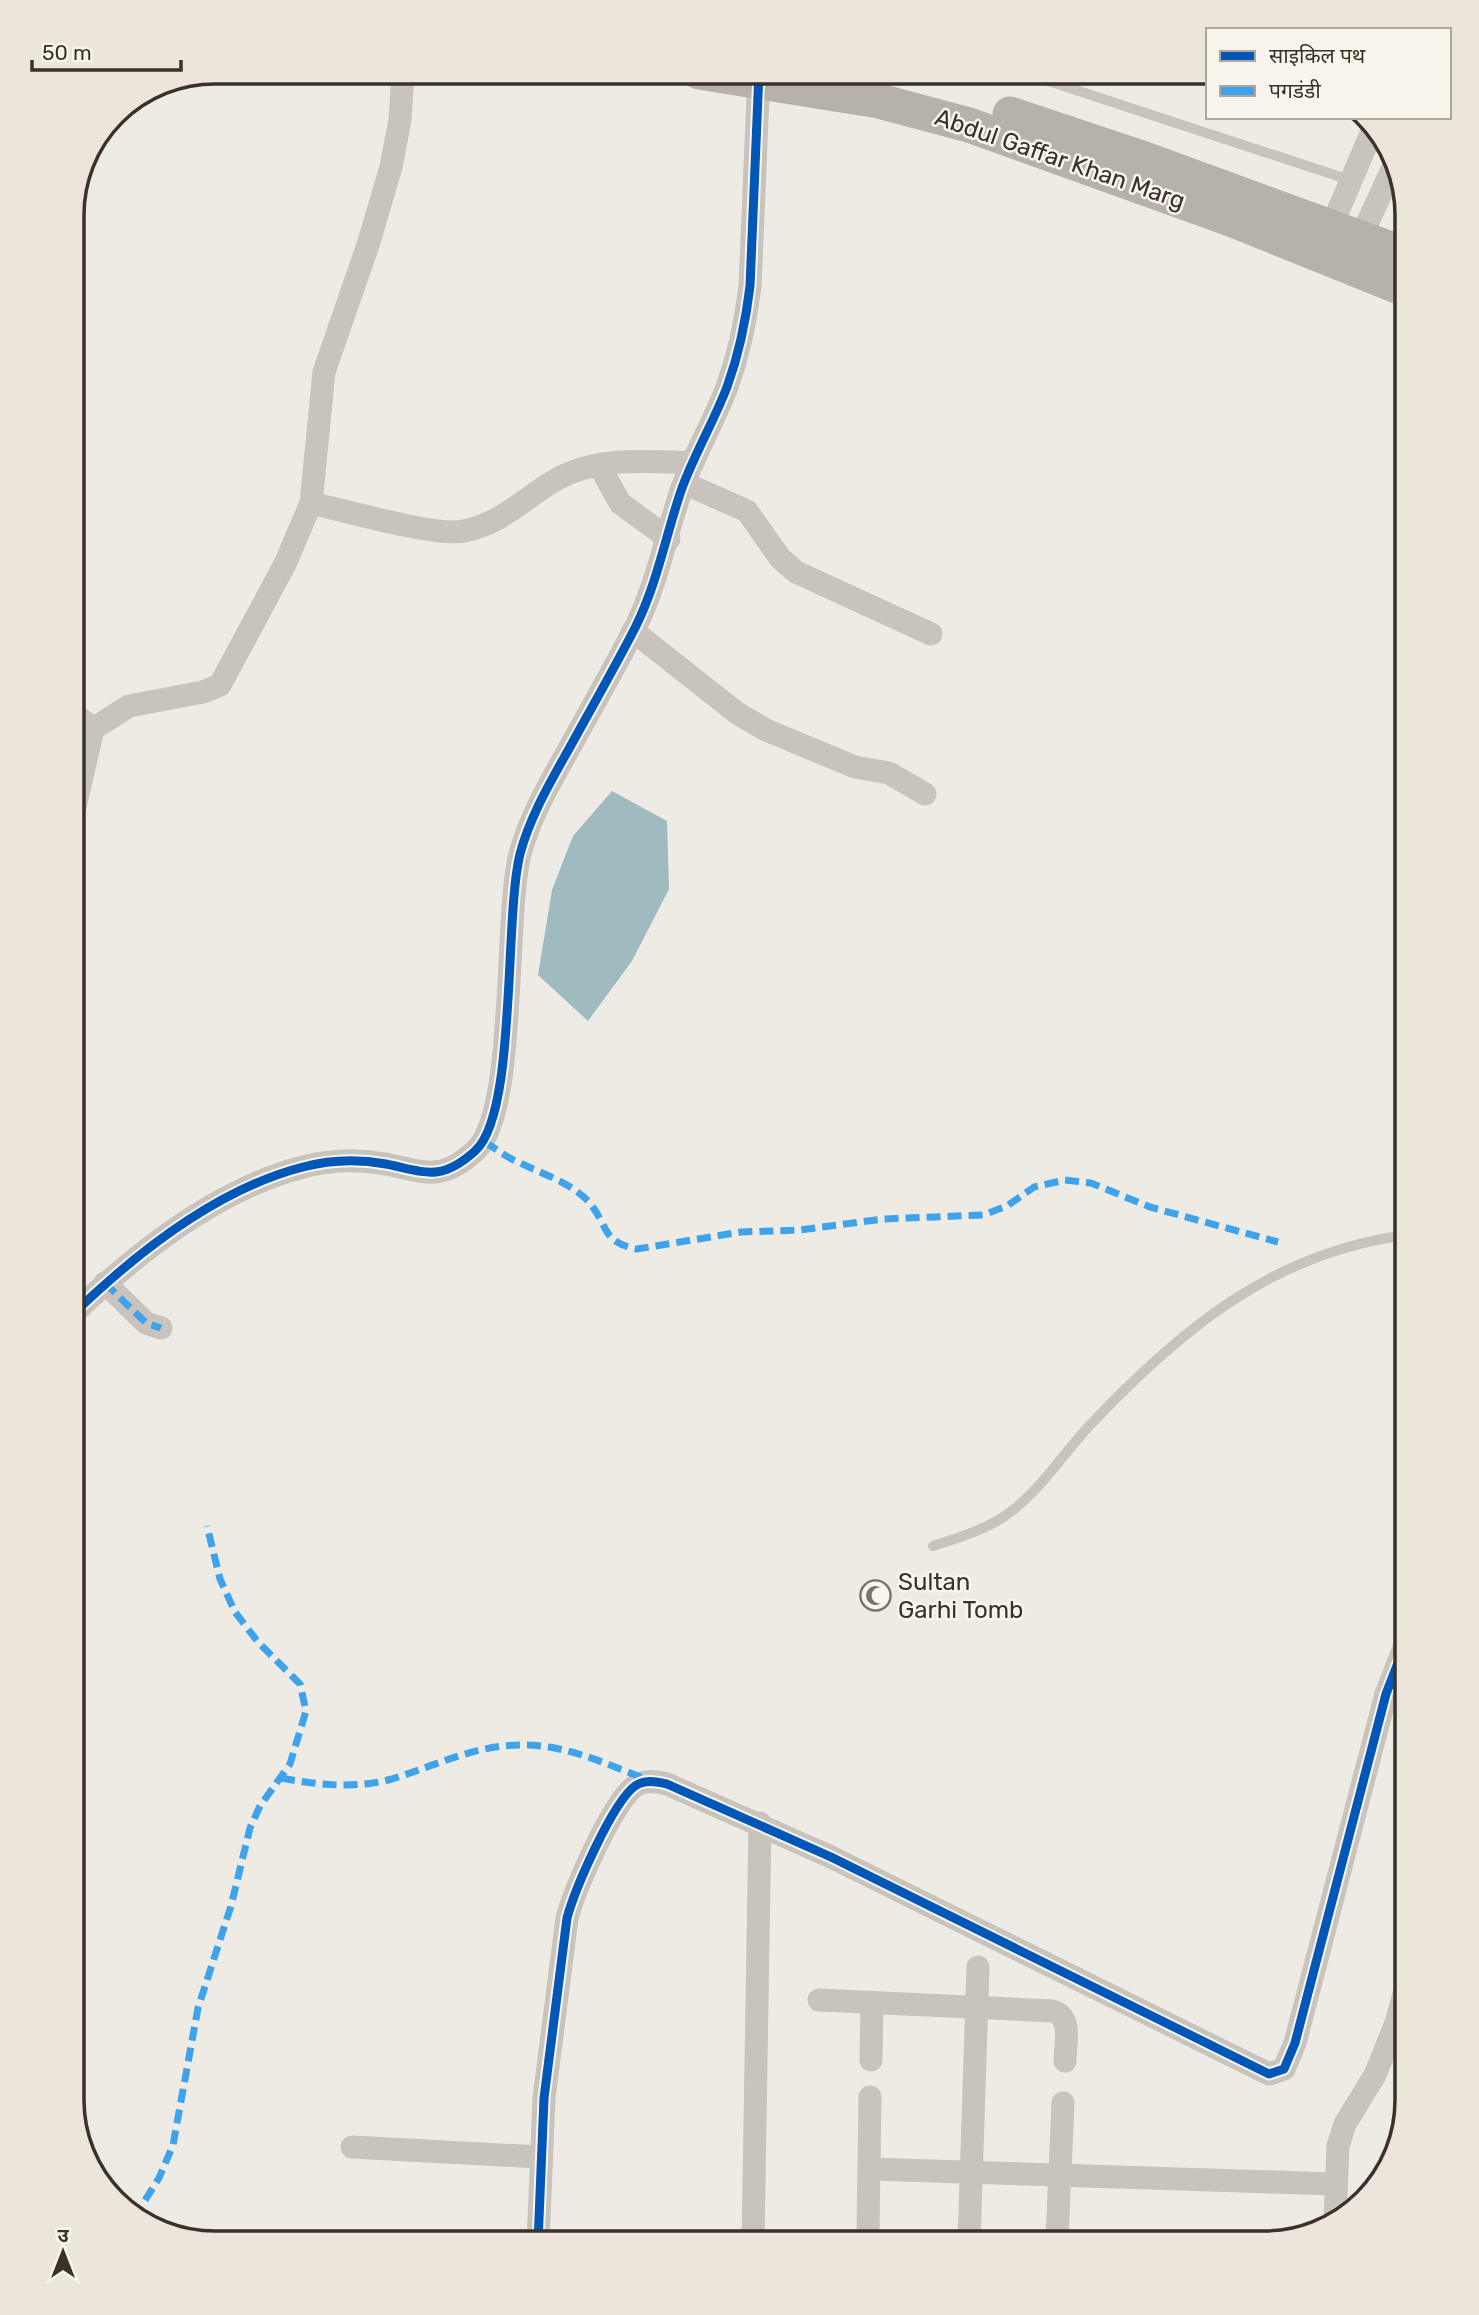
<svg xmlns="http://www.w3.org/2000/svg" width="1479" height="2315" font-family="Rubik,'Noto Sans Devanagari',sans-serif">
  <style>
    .water { fill: #a0bbc0 }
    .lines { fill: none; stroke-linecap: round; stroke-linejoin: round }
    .service { stroke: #c8c3bc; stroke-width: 10 }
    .minor { stroke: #c8c3bc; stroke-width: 23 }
    .primary { stroke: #b7b1ab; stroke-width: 35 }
    .quiet { stroke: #3fa3eb; stroke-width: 7; stroke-dasharray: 14 7; stroke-linecap: butt }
    .cycleway-casing { stroke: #faf5ec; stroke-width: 13 }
    .cycleway { stroke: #0057b8; stroke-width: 9 }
    .labels { text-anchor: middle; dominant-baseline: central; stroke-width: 5; stroke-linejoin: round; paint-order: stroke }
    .street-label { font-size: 24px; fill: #39312a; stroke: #faf5ec }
    .poi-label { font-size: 24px; fill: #39312a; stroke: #faf5ec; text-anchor: start }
    .rim { fill: none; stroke: #39312a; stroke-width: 3.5 }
  </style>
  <rect width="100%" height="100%" fill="#eeebe4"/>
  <path class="water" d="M 612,791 L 667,821 L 669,889 L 632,961 L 588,1021 L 538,975 L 552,890 L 573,836 Z"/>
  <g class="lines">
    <g class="service">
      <path d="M 1027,74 L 1350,180"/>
      <path d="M 933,1546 C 955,1539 977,1532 997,1521 C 1035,1499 1061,1456 1090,1425 C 1180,1330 1273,1252 1407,1235"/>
    </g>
    <g class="minor">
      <path d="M 1326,239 L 1373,129"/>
      <path d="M 1355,250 L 1395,163"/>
      <path d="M 599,465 L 620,503 L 669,539"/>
      <path d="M 684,483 L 747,511 L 780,558 L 796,572 L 931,634"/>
      <path d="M 311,503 C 342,510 438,537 464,531 C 502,523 521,501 552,482 C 594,456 646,461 693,463"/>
      <path d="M 633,631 L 737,713 L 766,730 L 855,767 L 889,773 L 925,794"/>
      <path d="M 93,729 L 129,706 L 203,692 L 220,685 L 285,564 L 311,503 L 324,372 L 368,245 L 391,167 L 400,120 L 403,72"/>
      <path d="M 72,820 L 93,729 L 72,712"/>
      <path d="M 105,1283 L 146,1323 L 161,1328"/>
      <path d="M 72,1315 C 135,1254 217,1189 303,1167 C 329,1160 359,1159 386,1164 C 425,1172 441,1182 475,1151 C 517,1114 504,918 520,854 C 530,816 551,781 570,747 C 592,707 615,667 636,626 C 658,581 666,534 682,488 C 695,453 714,421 727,387 C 739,354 746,320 750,286 L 759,72"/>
      <path d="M 819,2000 L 1053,2011 C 1073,2018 1065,2044 1065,2061"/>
      <path d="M 871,2060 L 872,2003"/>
      <path d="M 352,2147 L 540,2157"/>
      <path d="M 869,2169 L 1336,2184"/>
      <path d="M 1335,2221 L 1338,2146 L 1345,2124 L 1375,2075 L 1396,2023 L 1407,1982"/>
      <path d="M 868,2232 L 870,2097"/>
      <path d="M 1057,2239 L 1063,2103"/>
      <path d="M 538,2243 L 544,2098 L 567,1918 C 575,1889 612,1803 635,1786 C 645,1779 657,1782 667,1784 L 831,1857 L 1269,2074 L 1284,2069 L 1295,2043 L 1386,1694 L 1407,1640"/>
      <path d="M 753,2243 L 760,1823"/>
      <path d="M 969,2243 L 978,1967"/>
    </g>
    <g class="primary">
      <path d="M 699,72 L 879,101 L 969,125 L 1228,218 L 1407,290"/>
      <path d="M 1010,114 L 1139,157 L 1407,255"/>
    </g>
    <g class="quiet">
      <path d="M 485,1142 C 496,1149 506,1157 518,1162 C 542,1174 570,1182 589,1202 C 608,1225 602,1243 637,1249 L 741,1232 L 800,1230 L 883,1219 L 983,1215 L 1007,1206 L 1034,1187 L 1065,1180 L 1091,1183 L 1150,1207 L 1278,1242"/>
      <path d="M 105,1283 L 146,1323 L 161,1328"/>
      <path d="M 281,1778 C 318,1785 355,1789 392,1779 C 437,1765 477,1744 525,1745 C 567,1745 609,1765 648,1780"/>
      <path d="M 134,2218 L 159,2178 L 173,2145 L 198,2008 L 231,1906 L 250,1828 L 260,1806 L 290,1764 L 306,1711 L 300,1684 L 258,1642 L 235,1612 L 220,1579 L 207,1526"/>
    </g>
    <defs>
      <g id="cycleway">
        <path d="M 72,1315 C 135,1254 217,1189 303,1167 C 329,1160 359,1159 386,1164 C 425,1172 441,1182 475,1151 C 517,1114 504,918 520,854 C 530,816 551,781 570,747 C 592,707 615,667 636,626 C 658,581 666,534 682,488 C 695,453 714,421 727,387 C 739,354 746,320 750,286 L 759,72"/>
        <path d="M 538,2243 L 544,2098 L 567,1918 C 575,1889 612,1803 635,1786 C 645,1779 657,1782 667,1784 L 831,1857 L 1269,2074 L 1284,2069 L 1295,2043 L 1386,1694 L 1407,1640"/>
      </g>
    </defs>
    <use href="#cycleway" class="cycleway-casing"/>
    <use href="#cycleway" class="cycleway"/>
  </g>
  <defs>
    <symbol id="mosque-ring" viewBox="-11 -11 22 22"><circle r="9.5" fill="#faf5ec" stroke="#78726b" stroke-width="1.5"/><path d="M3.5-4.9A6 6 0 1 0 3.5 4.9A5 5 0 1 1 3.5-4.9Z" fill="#78726b"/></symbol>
  </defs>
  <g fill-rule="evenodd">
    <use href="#mosque-ring" x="858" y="1578" width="35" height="35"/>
  </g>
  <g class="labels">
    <g class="street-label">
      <text transform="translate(1060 159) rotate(19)">Abdul Gaffar Khan Marg</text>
    </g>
    <g class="poi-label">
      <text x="898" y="1582">Sultan<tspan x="898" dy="28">Garhi Tomb</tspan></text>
    </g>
  </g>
  <path d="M0 0H1479V2315H0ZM215 84H1264A131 131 0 0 1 1395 215V2100A131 131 0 0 1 1264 2231H215A131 131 0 0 1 84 2100V215A131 131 0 0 1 215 84Z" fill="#ebe5dc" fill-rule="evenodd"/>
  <path class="rim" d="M215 84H1264A131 131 0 0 1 1395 215V2100A131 131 0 0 1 1264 2231H215A131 131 0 0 1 84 2100V215A131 131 0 0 1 215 84Z"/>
  <rect x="1206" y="28" width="245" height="91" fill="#faf5ec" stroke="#ada79e" stroke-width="2"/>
  <rect x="1220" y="51" width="35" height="10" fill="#0057b8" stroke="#ada79e" stroke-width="2"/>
  <text x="1269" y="63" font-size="21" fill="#39312a">साइकिल पथ</text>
  <rect x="1220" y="86" width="35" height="10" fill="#3fa3eb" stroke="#ada79e" stroke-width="2"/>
  <text x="1269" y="98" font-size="21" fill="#39312a">पगडंडी</text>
  <g transform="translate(63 2252)" stroke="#faf5ec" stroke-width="5" paint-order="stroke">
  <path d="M0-5L12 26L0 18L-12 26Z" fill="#39312a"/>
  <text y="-10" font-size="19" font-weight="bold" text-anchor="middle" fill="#39312a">उ</text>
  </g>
  <path d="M32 60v10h149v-10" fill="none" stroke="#39312a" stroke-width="3.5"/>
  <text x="42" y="60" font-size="21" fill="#39312a" stroke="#faf5ec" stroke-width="5" paint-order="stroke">50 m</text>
</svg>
